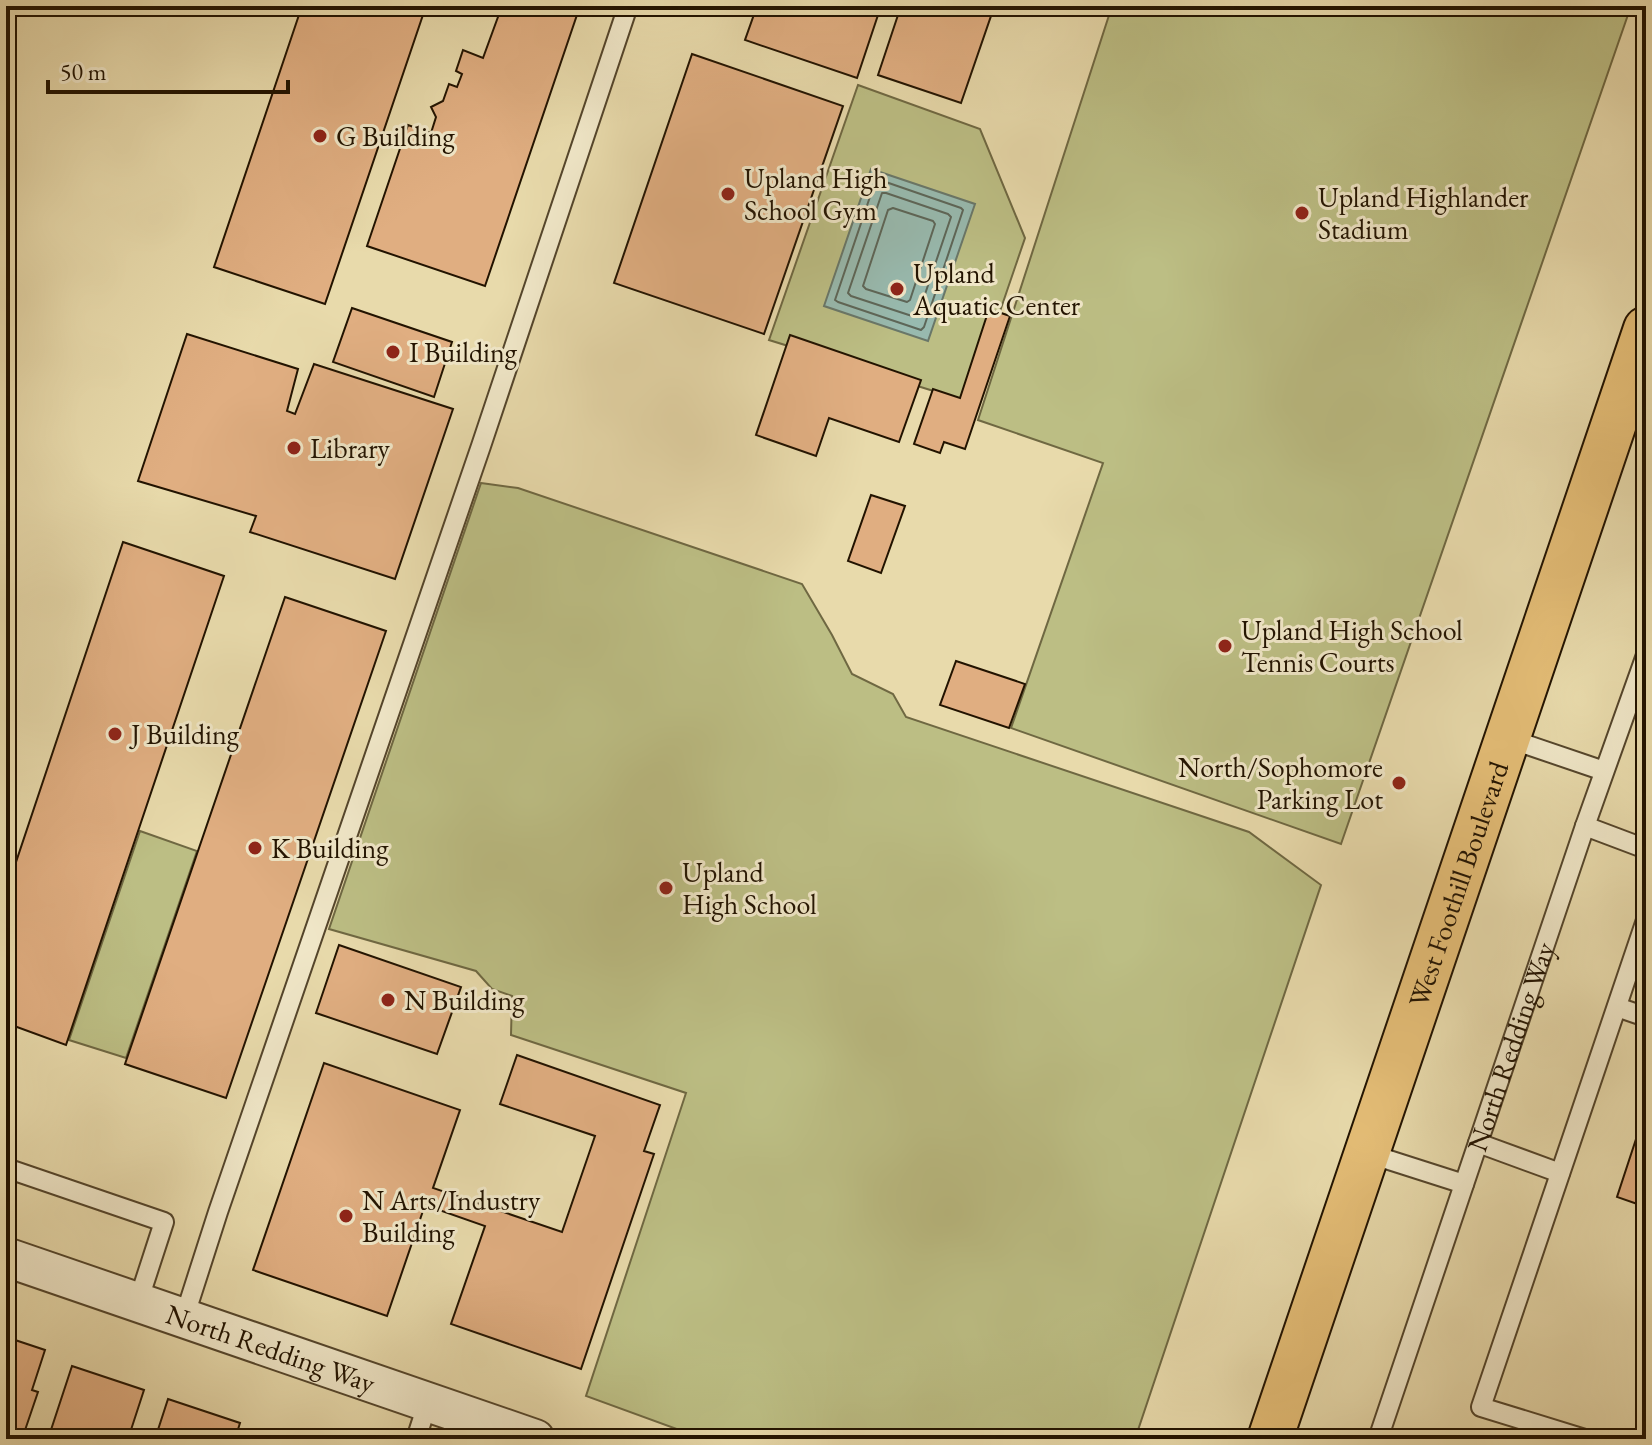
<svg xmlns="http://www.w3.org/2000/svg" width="1652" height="1445" font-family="'EB Garamond',serif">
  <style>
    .green { fill: #bcbe84; stroke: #6f6842; stroke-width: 2 }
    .water { fill: #98baaf; stroke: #697769; stroke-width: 2 }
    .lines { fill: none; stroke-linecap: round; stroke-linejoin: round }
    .shore { stroke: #5d6658; stroke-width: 2 }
    .building { fill: #e0ae81; stroke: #221300; stroke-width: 2 }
    .lane-casing { stroke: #54452b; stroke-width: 22 }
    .street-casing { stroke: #54452b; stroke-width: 42 }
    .primary-casing { stroke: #221300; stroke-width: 48 }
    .lane { stroke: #f0e7c8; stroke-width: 18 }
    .street { stroke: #f0e7c8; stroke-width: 38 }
    .primary { stroke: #e4bd76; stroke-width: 44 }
    .poi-dot { fill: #8f2418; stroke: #f0e7c8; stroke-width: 3 }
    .labels { text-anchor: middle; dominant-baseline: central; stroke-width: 6; stroke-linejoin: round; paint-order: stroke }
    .poi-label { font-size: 28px; fill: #221300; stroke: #f0e7c8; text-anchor: start }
    .street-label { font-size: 28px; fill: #221300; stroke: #f0e7c8 }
  </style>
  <rect width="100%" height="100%" fill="#e8daab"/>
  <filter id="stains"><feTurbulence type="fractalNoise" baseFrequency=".0025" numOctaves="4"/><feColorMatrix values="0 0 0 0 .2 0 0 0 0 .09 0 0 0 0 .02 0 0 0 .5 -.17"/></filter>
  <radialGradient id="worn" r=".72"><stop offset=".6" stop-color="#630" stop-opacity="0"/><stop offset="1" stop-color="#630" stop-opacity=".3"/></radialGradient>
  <g class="green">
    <path d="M 1112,6 L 1631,6 L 1341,844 L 1011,728 L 1103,463 L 978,420 Z"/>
    <path d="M 858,85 L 980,129 L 1025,238 L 969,402 L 769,340 Z"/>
    <path d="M 481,483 L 518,488 L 802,584 L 832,635 L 852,674 L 893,694 L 906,717 L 1249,832 L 1321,885 L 1135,1439 L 704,1439 L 586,1396 L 686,1093 L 511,1035 L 512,996 L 492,989 L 476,971 L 329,929 Z"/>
    <path d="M 140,831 L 197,851 L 126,1058 L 69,1040 Z"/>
  </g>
  <path class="water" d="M 871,169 L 975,204 L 928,341 L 824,306 Z"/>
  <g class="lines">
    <g class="shore">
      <path d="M 880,180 L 961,208 L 963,210 L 924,327 L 921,330 L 838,302 L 835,300 L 875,182 Z"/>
      <path d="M 882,193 L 886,193 L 948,214 L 951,217 L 918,315 L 915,317 L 851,296 L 848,293 Z"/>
      <path d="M 893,208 L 933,221 L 935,224 L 910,300 L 907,302 L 866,289 L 863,286 L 888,210 Z"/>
    </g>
  </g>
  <g class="building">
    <path d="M 302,6 L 426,6 L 325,304 L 214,267 Z"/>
    <path d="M 502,6 L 580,6 L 485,286 L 367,246 L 408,125 L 431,133 L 436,117 L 431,107 L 443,101 L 449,84 L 457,87 L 462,74 L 456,71 L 463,50 L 483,58 Z"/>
    <path d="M 757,6 L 881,6 L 857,78 L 745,40 Z"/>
    <path d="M 901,6 L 972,6 L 992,13 L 961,103 L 878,75 Z"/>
    <path d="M 692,54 L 843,106 L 764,334 L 614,283 Z"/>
    <path d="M 352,308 L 452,342 L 434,397 L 333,362 Z"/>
    <path d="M 989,309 L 1010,316 L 965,449 L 944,442 L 940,453 L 914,444 L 933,389 L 960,398 Z"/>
    <path d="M 187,334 L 298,369 L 287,411 L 295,414 L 314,364 L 453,409 L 395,579 L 250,532 L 256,516 L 138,481 Z"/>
    <path d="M 790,335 L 921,380 L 899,442 L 829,418 L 816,456 L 756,435 Z"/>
    <path d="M 871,495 L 905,506 L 881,573 L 848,561 Z"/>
    <path d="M 123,542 L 224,576 L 66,1045 L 6,1023 L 6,892 Z"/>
    <path d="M 285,597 L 386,631 L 226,1098 L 125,1064 Z"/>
    <path d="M 956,661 L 1025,684 L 1009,728 L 940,705 Z"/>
    <path d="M 339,945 L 461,987 L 437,1054 L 316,1013 Z"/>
    <path d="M 517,1055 L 660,1105 L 644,1151 L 654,1154 L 581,1369 L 451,1324 L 485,1226 L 425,1205 L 387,1316 L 253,1270 L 324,1063 L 460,1110 L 433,1188 L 562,1232 L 595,1136 L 500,1104 Z"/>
    <path d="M 1639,1130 L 1646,1132 L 1646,1207 L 1617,1197 Z"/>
    <path d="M 6,1337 L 45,1350 L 32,1390 L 38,1392 L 22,1439 L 6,1439 Z"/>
    <path d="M 72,1366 L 144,1390 L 128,1439 L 48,1439 Z"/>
    <path d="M 168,1399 L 240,1423 L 235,1439 L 155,1439 Z"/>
  </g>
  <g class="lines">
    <defs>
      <g id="lane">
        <path d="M 1507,738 L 1604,771"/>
        <path d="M 1585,826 L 1646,849"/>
        <path d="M 1617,1007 L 1646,1017"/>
        <path d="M 1478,1143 L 1560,1173"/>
        <path d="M 1367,1153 L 1464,1184"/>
        <path d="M 6,1168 L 164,1222 L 138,1302"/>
        <path d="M 184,1318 L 218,1212 L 481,446 L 628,6"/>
        <path d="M 416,1439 L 428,1402"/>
        <path d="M 450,1439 L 459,1413"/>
        <path id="s1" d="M 1378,1439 L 1585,826 L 1646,655"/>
        <path d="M 1585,1439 L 1481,1407 L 1646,920"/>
      </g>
      <g id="street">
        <path id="s2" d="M 6,1257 L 535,1439"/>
      </g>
      <g id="primary">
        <path id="s3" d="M 1270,1439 L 1646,329"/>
      </g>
    </defs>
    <use href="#lane" class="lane-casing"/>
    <use href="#street" class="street-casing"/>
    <use href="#primary" class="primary-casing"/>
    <use href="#lane" class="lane"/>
    <use href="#street" class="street"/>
    <use href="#primary" class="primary"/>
  </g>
  <g class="poi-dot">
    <circle cx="320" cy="136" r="8"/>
    <circle cx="728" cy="194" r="8"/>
    <circle cx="1302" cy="213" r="8"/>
    <circle cx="897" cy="289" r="8"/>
    <circle cx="393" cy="352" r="8"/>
    <circle cx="294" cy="448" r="8"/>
    <circle cx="1225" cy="646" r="8"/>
    <circle cx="115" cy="734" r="8"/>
    <circle cx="1399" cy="783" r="8"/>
    <circle cx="255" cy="848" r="8"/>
    <circle cx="666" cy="888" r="8"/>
    <circle cx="388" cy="1000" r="8"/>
    <circle cx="346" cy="1216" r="8"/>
  </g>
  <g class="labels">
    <g class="poi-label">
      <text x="336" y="136">G Building</text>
      <text x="744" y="178">Upland High<tspan x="744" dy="32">School Gym</tspan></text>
      <text x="1318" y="197">Upland Highlander<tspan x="1318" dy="32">Stadium</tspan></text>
      <text x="913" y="273">Upland<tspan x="913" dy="32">Aquatic Center</tspan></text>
      <text x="409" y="352">I Building</text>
      <text x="310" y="448">Library</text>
      <text x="1241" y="630">Upland High School<tspan x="1241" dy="32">Tennis Courts</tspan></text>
      <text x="131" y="734">J Building</text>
      <text x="1383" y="767" text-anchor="end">North/Sophomore<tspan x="1383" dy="32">Parking Lot</tspan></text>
      <text x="271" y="848">K Building</text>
      <text x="682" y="872">Upland<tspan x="682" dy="32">High School</tspan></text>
      <text x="404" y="1000">N Building</text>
      <text x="362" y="1200">N Arts/Industry<tspan x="362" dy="32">Building</tspan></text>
    </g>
    <g class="street-label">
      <text stroke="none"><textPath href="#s3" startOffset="586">West Foothill Boulevard</textPath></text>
      <text stroke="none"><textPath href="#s1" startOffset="414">North Redding Way</textPath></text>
      <text stroke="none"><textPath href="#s2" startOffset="280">North Redding Way</textPath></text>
    </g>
  </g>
  <rect width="1652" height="1445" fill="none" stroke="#e8daab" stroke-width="32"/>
  <rect x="8" y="8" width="1636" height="1429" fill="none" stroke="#221300" stroke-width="4"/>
  <rect x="16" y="16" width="1620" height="1413" fill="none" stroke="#221300" stroke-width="2"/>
  <path d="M48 80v12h240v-12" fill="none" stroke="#221300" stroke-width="4"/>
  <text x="60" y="80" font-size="24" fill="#221300" stroke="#f0e7c8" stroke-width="6" paint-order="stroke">50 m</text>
  <rect width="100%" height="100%" filter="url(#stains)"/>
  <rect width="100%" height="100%" fill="url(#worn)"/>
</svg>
